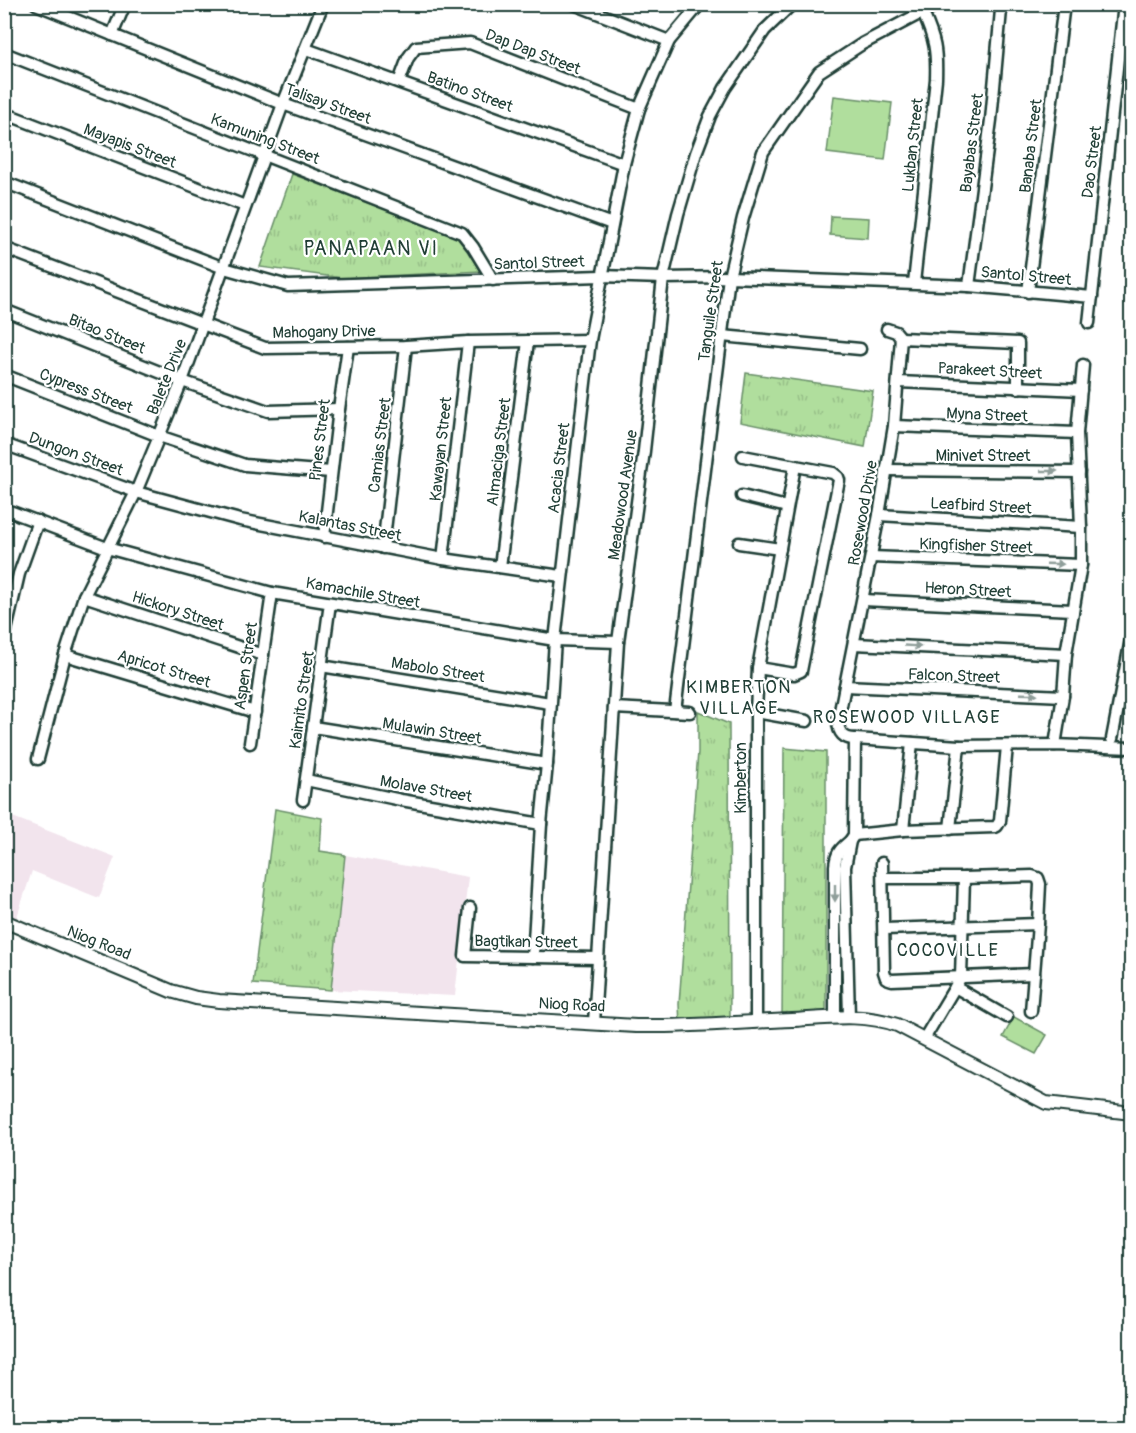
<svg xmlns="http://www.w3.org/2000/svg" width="1136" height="1433" font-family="Pangolin,sans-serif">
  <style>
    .built { fill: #f2e4ed }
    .grass { fill: url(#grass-tufts); stroke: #688e68; stroke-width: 1.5 }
    .pitch { fill: #b0de9d; stroke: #688e68; stroke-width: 1.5 }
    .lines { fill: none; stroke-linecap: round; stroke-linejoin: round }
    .minor-casing { stroke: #1f3d34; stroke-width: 15 }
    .tertiary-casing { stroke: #1f3d34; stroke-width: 16 }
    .minor { stroke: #fff; stroke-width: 10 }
    .tertiary { stroke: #fff; stroke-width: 12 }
    .oneway { fill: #8f9e9a }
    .labels { text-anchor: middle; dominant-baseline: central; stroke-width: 4.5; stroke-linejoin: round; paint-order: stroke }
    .street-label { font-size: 16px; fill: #1f3d34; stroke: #fff }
    .neighbourhood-label { font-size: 18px; letter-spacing: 1.5px; fill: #1f3d34; stroke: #fff }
    .quarter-label { font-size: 20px; letter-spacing: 1.5px; fill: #1f3d34; stroke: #fff }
  </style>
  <defs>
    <pattern id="grass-tufts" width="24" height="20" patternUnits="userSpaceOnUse" patternTransform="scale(1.5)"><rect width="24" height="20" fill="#b0de9d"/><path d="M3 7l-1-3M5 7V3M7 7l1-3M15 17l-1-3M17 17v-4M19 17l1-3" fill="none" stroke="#97bf88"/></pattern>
  </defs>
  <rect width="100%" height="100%" fill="#fff"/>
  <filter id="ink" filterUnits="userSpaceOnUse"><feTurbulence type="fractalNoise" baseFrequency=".0167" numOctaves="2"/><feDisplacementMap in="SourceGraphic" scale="12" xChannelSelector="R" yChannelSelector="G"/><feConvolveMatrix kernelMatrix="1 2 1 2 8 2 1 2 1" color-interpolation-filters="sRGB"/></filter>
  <g filter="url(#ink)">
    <g class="built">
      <path d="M 10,816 L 115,857 L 99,898 L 32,871 L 14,926 L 5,921 L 5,843 Z"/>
      <path d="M 345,855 L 468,877 L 455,996 L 331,990 Z"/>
    </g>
    <g class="grass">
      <path d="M 292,174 L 468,241 L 482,271 L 342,278 L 260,267 Z"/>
      <path d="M 746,373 L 873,391 L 865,447 L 740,422 Z"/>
      <path d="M 698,711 L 729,724 L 730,1024 L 680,1026 L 679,1004 L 698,752 Z"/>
      <path d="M 784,748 L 826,752 L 826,1018 L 782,1020 Z"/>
      <path d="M 275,809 L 322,818 L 320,851 L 345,855 L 331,990 L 253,984 Z"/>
    </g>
    <g class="pitch">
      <path d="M 834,96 L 892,103 L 885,160 L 827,153 Z"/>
      <path d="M 831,216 L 869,218 L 868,238 L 830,235 Z"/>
      <path d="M 1014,1017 L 1047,1035 L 1036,1054 L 1003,1037 Z"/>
    </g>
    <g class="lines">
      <defs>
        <g id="minor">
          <path d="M 36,4 L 283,104 L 612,224"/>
          <path d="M 574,4 L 669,41"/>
          <path d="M 112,35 L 125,4"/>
          <path d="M 306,49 L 624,164"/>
          <path d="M 4,53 L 462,233 L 473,247 L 493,280"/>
          <path d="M 399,82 L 408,58 L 416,47 L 470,43 L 639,109"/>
          <path d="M 4,113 L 245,206"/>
          <path d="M 4,182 L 224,268 L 288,286 L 601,276 L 663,278 L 729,277 L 969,286 L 1092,297"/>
          <path d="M 4,248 L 265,348 L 406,346 L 468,342 L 590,340"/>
          <path d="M 914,283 L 936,79 C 937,50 935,40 923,13"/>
          <path d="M 969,286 L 991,120 L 1001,10 L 999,4"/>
          <path d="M 1028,292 L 1064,4"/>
          <path d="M 4,310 L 182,381 L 268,411 L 339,409"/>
          <path d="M 1089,323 L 1124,4"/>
          <path d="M 887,329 L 896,332 L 901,338"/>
          <path d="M 722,336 L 860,349"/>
          <path d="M 4,375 L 159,436 L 245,465 L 331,472"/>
          <path d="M 898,382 L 1081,390"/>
          <path d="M 894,426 L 1077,433"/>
          <path d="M 4,444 L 136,492 L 240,520 L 443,559 L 561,576"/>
          <path d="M 743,456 L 833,473 L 838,477 L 839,480 L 801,671 L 794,674 L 758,668"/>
          <path d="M 886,470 L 1079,472"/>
          <path d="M 742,496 L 787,507"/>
          <path d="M 4,509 L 107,548 L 272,593 L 555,640 L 618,642"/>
          <path d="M 879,515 L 1081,527"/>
          <path d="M 324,537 L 339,409 L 348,347"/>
          <path d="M 739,543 L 780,549"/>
          <path d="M 383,548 L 406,346"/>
          <path d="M 871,557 L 1081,565"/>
          <path d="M 443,559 L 468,342"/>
          <path d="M 500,567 L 528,341"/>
          <path d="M 84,596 L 263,655"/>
          <path d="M 863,600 L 1073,610"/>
          <path d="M 4,639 L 19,574 L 38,521"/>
          <path d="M 854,644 L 1066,654"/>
          <path d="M 65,655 L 255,712"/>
          <path d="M 321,666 L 550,703"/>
          <path d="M 845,686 L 1063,696"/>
          <path d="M 614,708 L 690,712"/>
          <path d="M 675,711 L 729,277 L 743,218 L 763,152 L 819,72 L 862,44 L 938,4"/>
          <path d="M 756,712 L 807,721"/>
          <path d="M 313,727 L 547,764"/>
          <path d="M 855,739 L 959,746 L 1055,745 L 1132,748"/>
          <path d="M 1112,739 L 1132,634"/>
          <path d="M 250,743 L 272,593"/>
          <path d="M 1055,745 L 1063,696 L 1066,654 L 1081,565 L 1081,527 L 1077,433 L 1083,365"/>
          <path d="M 38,759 L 65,655 L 84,596 L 136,492 L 182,381 L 283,104 L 323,4"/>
          <path d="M 306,780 L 401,800 L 541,824"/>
          <path d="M 303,800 L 330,603"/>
          <path d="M 950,829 L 959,746"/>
          <path d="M 903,830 L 912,743"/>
          <path d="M 854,835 L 903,830 L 995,827 L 997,826 L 1000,821 L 1007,746"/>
          <path d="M 882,863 L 884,972 L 886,978 L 892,980 L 1034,974"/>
          <path d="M 883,878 L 964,878 L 1032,876 L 1038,878 L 1040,884 L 1038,924 L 1031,1011"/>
          <path d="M 470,908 L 465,956 L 598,958"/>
          <path d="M 884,929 L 1038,924"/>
          <path d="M 533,957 L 541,824 L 547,764 L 555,640 L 590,340 L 624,164 L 639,109 L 669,41 L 700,4"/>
          <path d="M 955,987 L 1007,1017"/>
          <path d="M 835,1017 L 835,866 C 836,853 840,849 850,841"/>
          <path d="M 849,1017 L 845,867 L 850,841 L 854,835 L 855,739 C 844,739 838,733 838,721 L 879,515 L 894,426 L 901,338 L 1018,343 L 1018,388"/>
          <path d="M 756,1022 L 756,712 L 758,668 L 795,466"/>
          <path d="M 594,1023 L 618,642 L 644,451 L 663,278 L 678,214 L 696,153 L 710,116 L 725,88 L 765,30 L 792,4"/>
          <path d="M 924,1039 L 961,977 L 964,878"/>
        </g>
        <path id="tertiary" d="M 4,921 L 171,991 L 196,998 L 219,1001 L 636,1026 C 688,1027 740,1022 792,1020 C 828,1018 864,1013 897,1025 L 1046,1103 L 1132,1113"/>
      </defs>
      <use href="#minor" class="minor-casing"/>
      <use href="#tertiary" class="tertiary-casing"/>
      <use href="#minor" class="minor"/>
      <use href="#tertiary" class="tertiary"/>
    </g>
    <defs><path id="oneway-solid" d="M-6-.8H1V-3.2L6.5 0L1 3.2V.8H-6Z" transform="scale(1.5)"/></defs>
    <g class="oneway">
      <use href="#oneway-solid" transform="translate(1049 471)"/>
      <use href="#oneway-solid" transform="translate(1055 564) rotate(2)"/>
      <use href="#oneway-solid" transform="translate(913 646) rotate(3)"/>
      <use href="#oneway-solid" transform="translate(1029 694) rotate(2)"/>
      <use href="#oneway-solid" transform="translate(835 893) rotate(90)"/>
    </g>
  </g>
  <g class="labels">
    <g class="street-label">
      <text transform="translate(533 52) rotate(21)">Dap Dap Street</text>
      <text transform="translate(470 92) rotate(20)">Batino Street</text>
      <text transform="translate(328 104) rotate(20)">Talisay Street</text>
      <text transform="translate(265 139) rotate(21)">Kamuning Street</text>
      <text transform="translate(972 143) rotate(-83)">Bayabas Street</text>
      <text transform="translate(913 145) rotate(-84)">Lukban Street</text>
      <text transform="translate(130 146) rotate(21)">Mayapis Street</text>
      <text transform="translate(1031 146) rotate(-83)">Banaba Street</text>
      <text transform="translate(1092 162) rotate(-83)">Dao Street</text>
      <text transform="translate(539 263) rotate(-2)">Santol Street</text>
      <text transform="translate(1026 276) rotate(5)">Santol Street</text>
      <text transform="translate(711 311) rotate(-82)">Tanguile Street</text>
      <text transform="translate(324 332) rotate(-1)">Mahogany Drive</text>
      <text transform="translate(107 334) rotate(22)">Bitao Street</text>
      <text transform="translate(990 371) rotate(3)">Parakeet Street</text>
      <text transform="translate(167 377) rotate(-68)">Balete Drive</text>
      <text transform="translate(86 391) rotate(21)">Cypress Street</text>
      <text transform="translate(987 415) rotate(2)">Myna Street</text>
      <text transform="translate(320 440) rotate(-83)">Pines Street</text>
      <text transform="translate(380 445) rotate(-83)">Camias Street</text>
      <text transform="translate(441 449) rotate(-84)">Kawayan Street</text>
      <text transform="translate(499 452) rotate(-83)">Almaciga Street</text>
      <text transform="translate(76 454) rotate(20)">Dungon Street</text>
      <text x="983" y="456">Minivet Street</text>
      <text transform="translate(559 468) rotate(-83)">Acacia Street</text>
      <text transform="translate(623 495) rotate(-82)">Meadowood Avenue</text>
      <text transform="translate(981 506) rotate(3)">Leafbird Street</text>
      <text transform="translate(863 513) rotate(-80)">Rosewood Drive</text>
      <text transform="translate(350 526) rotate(11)">Kalantas Street</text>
      <text transform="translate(976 546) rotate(2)">Kingfisher Street</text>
      <text transform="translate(968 590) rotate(3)">Heron Street</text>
      <text transform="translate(363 593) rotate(10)">Kamachile Street</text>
      <text transform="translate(178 611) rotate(18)">Hickory Street</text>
      <text transform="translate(246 666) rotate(-82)">Aspen Street</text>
      <text transform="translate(164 669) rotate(17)">Apricot Street</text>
      <text transform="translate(438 670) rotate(9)">Mabolo Street</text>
      <text transform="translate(954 676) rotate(2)">Falcon Street</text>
      <text transform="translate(302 700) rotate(-82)">Kaimito Street</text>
      <text transform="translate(432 731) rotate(9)">Mulawin Street</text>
      <text transform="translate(741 778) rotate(-90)">Kimberton</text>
      <text transform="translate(426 789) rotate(10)">Molave Street</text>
      <text transform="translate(526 942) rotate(1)">Bagtikan Street</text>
      <text transform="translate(99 943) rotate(22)">Niog Road</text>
      <text transform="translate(572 1005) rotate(3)">Niog Road</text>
    </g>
    <g class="neighbourhood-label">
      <text x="739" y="687">KIMBERTON<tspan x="739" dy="21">VILLAGE</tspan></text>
      <text x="907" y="717">ROSEWOOD VILLAGE</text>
      <text x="948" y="950">COCOVILLE</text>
    </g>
    <g class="quarter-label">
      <text x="371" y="248">PANAPAAN VI</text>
    </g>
  </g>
  <rect width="1136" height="1433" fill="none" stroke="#fff" stroke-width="24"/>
  <rect x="12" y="12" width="1112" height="1409" fill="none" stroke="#1f3d34" stroke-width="2" filter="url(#ink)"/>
</svg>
